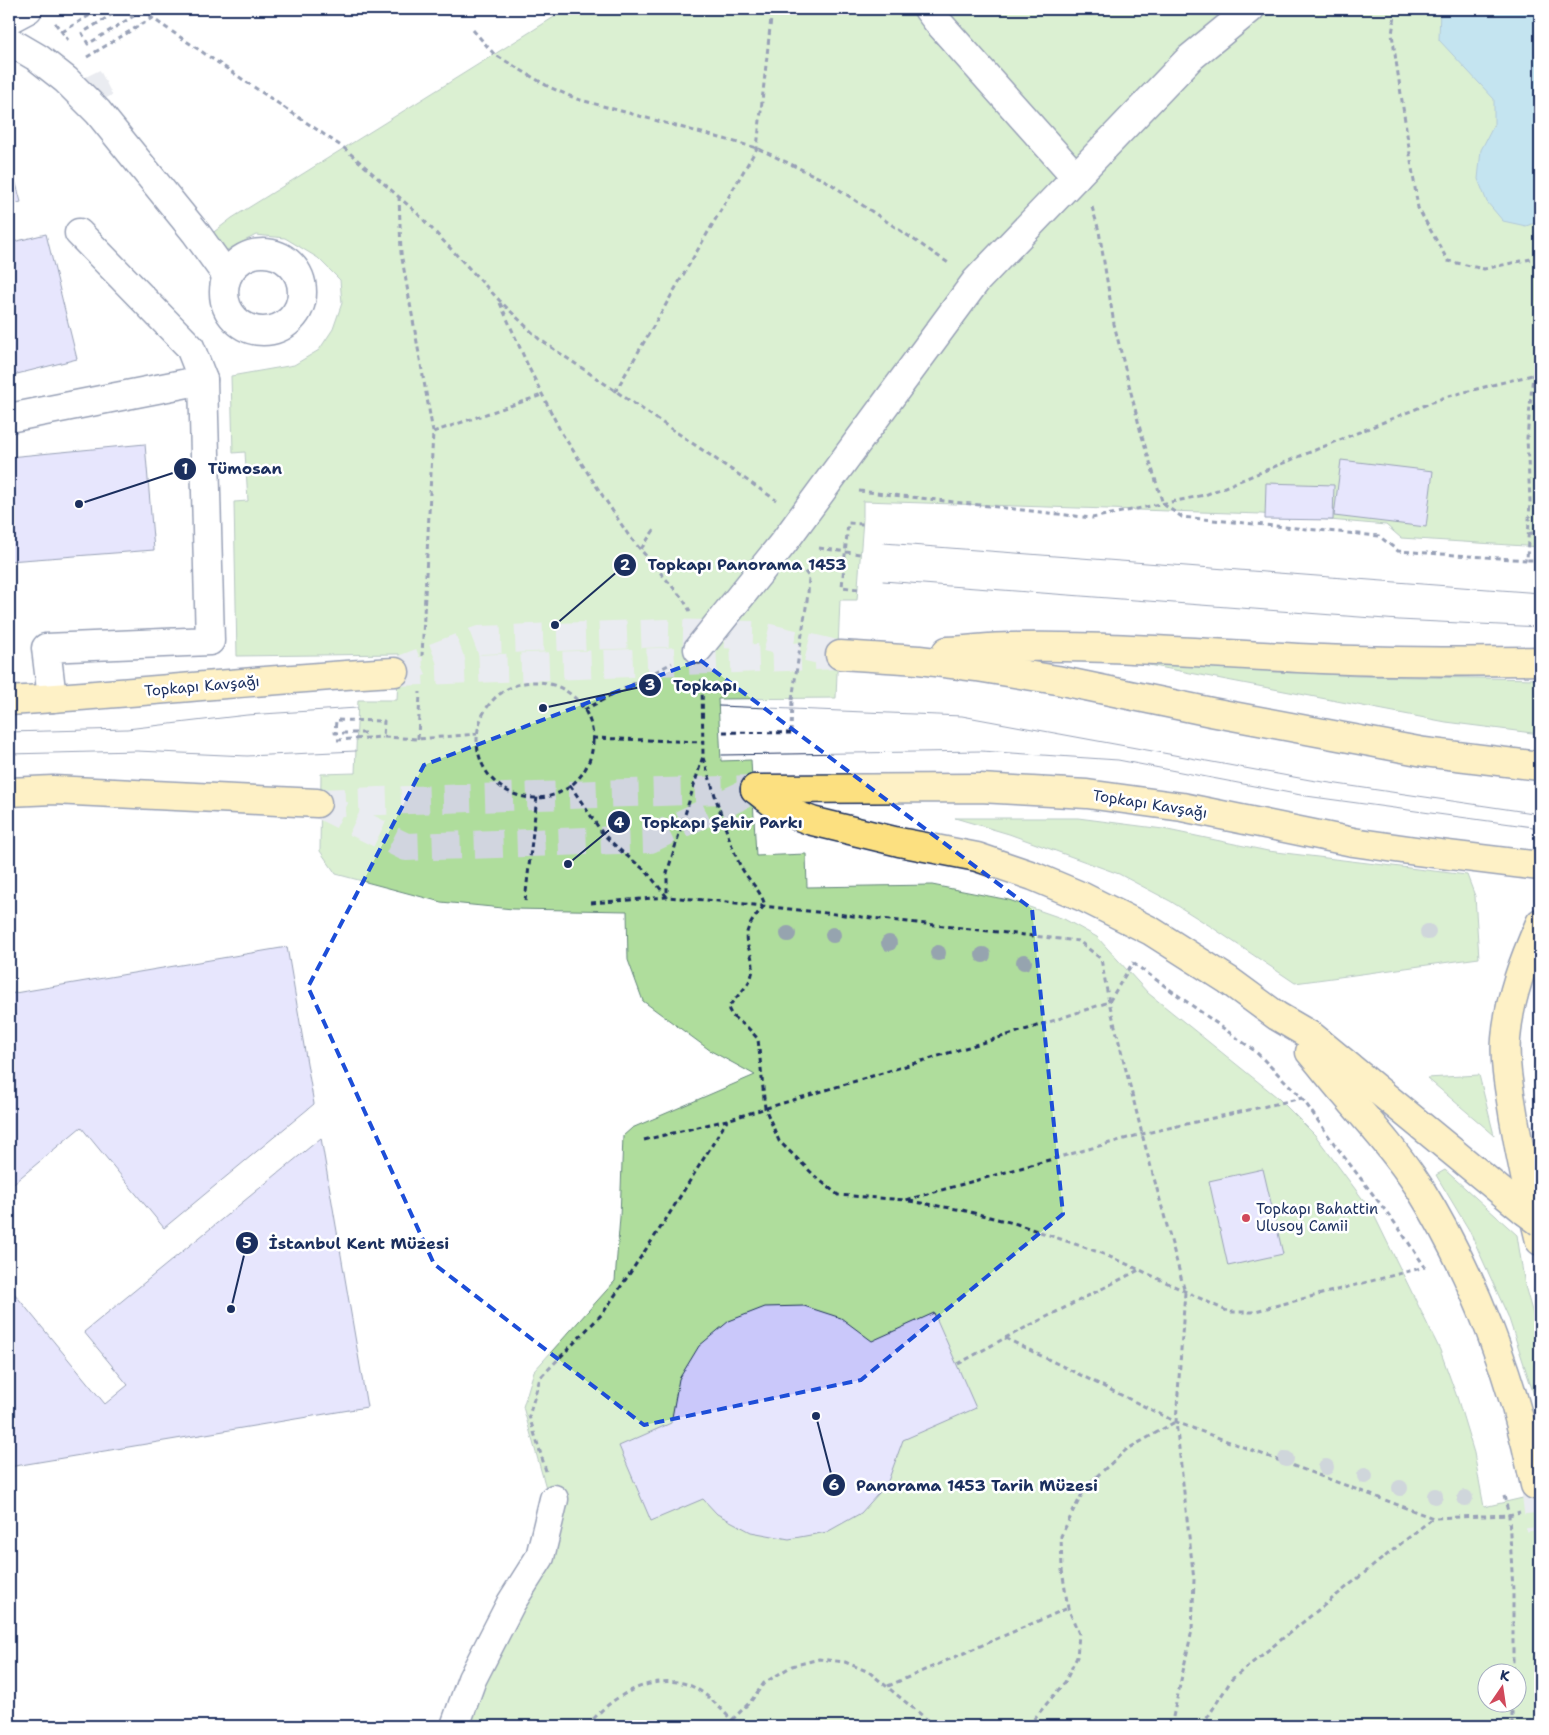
<svg xmlns="http://www.w3.org/2000/svg" width="1549" height="1735" font-family="'Shantell Sans',sans-serif">
  <style>
    .green { fill: #afdd9c; stroke: #65867d; fill-rule: evenodd }
    .water { fill: #7dc3de; stroke: #5688ab }
    .building { fill: #cac8fa; stroke: #1b2f5e }
    .lines { fill: none; stroke-linecap: round; stroke-linejoin: round }
    .minor-tunnel { stroke: #d1d5df; stroke-width: 28; stroke-dasharray: 28 14; stroke-linecap: butt }
    .major-tunnel { stroke: #d1d5df; stroke-width: 28; stroke-dasharray: 28 14; stroke-linecap: butt }
    .minor-casing { stroke: #1b2f5e; stroke-width: 31 }
    .major-casing { stroke: #1b2f5e; stroke-width: 31 }
    .path { stroke: #1b2f5e; stroke-width: 3; stroke-dasharray: 5 4; stroke-linecap: butt }
    .minor { stroke: #fff; stroke-width: 28 }
    .major { stroke: #fce080; stroke-width: 28 }
    .tram { stroke: #1b2f5e; stroke-width: 1 }
    .major-bridge-casing { stroke: #1b2f5e; stroke-width: 31; stroke-linecap: butt }
    .path-bridge { stroke: #1b2f5e; stroke-width: 3; stroke-dasharray: 5 4; stroke-linecap: butt }
    .major-bridge { stroke: #fce080; stroke-width: 28 }
    .tree { fill: #96a4af }
    .marked { fill: none; stroke: #1d4ed8; stroke-width: 4; stroke-dasharray: 10 6; stroke-linejoin: round }
    .poi-dot { fill: #d1495b; stroke: #fff; stroke-width: 2 }
    .labels { text-anchor: middle; dominant-baseline: central; stroke-width: 5; stroke-linejoin: round; paint-order: stroke }
    .street-label { font-size: 15px; fill: #1b2f5e; stroke: #fff }
    .poi-label { font-size: 15px; fill: #1b2f5e; stroke: #fff; text-anchor: start }
    .leader { fill: none; stroke: #1b2f5e; stroke-width: 2 }
    .callout-dot { fill: #1b2f5e; stroke: #fff; stroke-width: 2 }
    .mark-label { font-size: 15px; text-anchor: middle; font-weight: bold; fill: #fff }
    .callout-label { font-size: 16px; text-anchor: middle; font-weight: bold; fill: #1b2f5e; stroke: #fff; stroke-width: 5; stroke-linejoin: round; paint-order: stroke }
  </style>
  <rect width="100%" height="100%" fill="#fff"/>
  <filter id="ink" filterUnits="userSpaceOnUse"><feTurbulence type="fractalNoise" baseFrequency=".02" numOctaves="2"/><feDisplacementMap in="SourceGraphic" scale="10" xChannelSelector="R" yChannelSelector="G"/><feConvolveMatrix kernelMatrix="1 2 1 2 8 2 1 2 1" color-interpolation-filters="sRGB"/></filter>
  <g filter="url(#ink)">
    <g class="green">
      <path d="M 567,9 L 1540,9 L 1540,547 L 1401,538 L 1386,525 L 1261,514 L 863,501 L 863,519 L 857,600 L 840,600 L 836,698 L 718,699 L 721,761 L 751,760 L 756,856 L 806,854 L 807,887 L 932,885 L 1009,900 L 1064,919 L 1097,937 L 1148,993 L 1277,1097 L 1315,1135 L 1373,1213 L 1440,1350 L 1457,1397 L 1474,1453 L 1484,1507 L 1540,1494 L 1540,1726 L 448,1726 L 523,1564 L 546,1488 L 523,1407 L 534,1371 L 615,1281 L 620,1217 L 623,1136 L 632,1128 L 755,1075 L 711,1051 L 643,1001 L 628,960 L 627,911 L 513,909 L 441,902 L 336,874 L 320,851 L 321,774 L 355,773 L 358,700 L 397,700 L 399,654 L 237,656 L 234,502 L 248,501 L 245,452 L 233,453 L 231,376 L 294,365 L 319,350 L 333,329 L 342,303 L 340,280 L 318,258 L 285,238 L 256,235 L 225,251 L 210,235 L 232,218 ZM 1486,1672 L 1516,1672 L 1516,1702 L 1486,1702 Z"/>
      <path d="M 1138,663 L 1357,676 L 1540,679 L 1540,734 L 1446,722 Z"/>
      <path d="M 955,818 L 1078,818 L 1163,829 L 1268,851 L 1467,875 L 1475,896 L 1479,958 L 1295,983 L 1210,926 L 1170,901 L 1119,874 L 1009,834 Z"/>
      <path d="M 1479,1075 L 1494,1135 L 1427,1078 Z"/>
      <path d="M 1445,1170 L 1517,1235 L 1525,1286 L 1540,1339 L 1540,1413 L 1508,1316 L 1469,1230 L 1436,1175 Z"/>
    </g>
    <path class="water" d="M 1440,9 L 1540,9 L 1540,221 L 1526,226 L 1503,221 L 1487,202 L 1478,179 L 1481,150 L 1494,125 L 1494,99 L 1439,40 Z"/>
    <g class="building">
      <path d="M 9,165 L 11,165 L 21,202 L 9,205 Z"/>
      <path d="M 46,234 L 77,359 L 9,376 L 9,243 Z"/>
      <path d="M 145,444 L 154,550 L 9,561 L 9,457 Z"/>
      <path d="M 1341,460 L 1433,471 L 1426,527 L 1334,516 Z"/>
      <path d="M 1266,483 L 1334,485 L 1333,520 L 1265,519 Z"/>
      <path d="M 287,947 L 314,1104 L 164,1228 L 81,1127 L 9,1187 L 9,994 Z"/>
      <path d="M 321,1138 L 367,1407 L 9,1467 L 9,1287 L 105,1404 L 128,1385 L 84,1332 Z"/>
      <path d="M 1263,1169 L 1283,1254 L 1228,1266 L 1209,1181 Z"/>
      <path d="M 804,1306 L 841,1318 L 872,1341 L 934,1313 L 976,1408 L 903,1440 L 887,1484 L 861,1513 L 827,1532 L 789,1539 L 751,1532 L 717,1514 L 703,1499 L 651,1521 L 619,1446 L 671,1423 L 679,1379 L 699,1346 L 729,1321 L 765,1307 Z"/>
    </g>
    <g class="lines">
      <g class="minor-tunnel">
        <path d="M 81,95 L 107,82"/>
        <path d="M 395,672 L 479,640 L 666,633 L 757,635 L 840,655"/>
        <path d="M 317,803 L 406,847 L 650,839 L 755,789"/>
      </g>
      <g class="major-tunnel">
        <path d="M 395,672 L 840,655"/>
        <path d="M 317,803 L 755,789"/>
        <path d="M 1535,1485 L 1540,1530"/>
      </g>
      <defs>
        <g id="minor">
          <path d="M 928,9 L 937,21 L 1076,177"/>
          <path d="M 9,19 L 28,9"/>
          <path d="M 9,41 L 38,58 L 66,80 L 98,112 L 196,233 L 227,276"/>
          <circle cx="263" cy="292" r="39"/>
          <path d="M 9,418 L 203,380"/>
          <path d="M 698,649 L 784,542 L 976,281 L 1190,58 L 1250,9"/>
          <path d="M 52,698 L 46,648 L 210,641 L 203,380 L 190,347 L 79,233"/>
          <path d="M 455,1726 L 472,1679 L 511,1603 L 540,1557 L 554,1499"/>
        </g>
        <g id="major">
          <path d="M 947,651 C 969,650 990,647 1011,647 C 1107,645 1203,653 1298,658 C 1379,662 1460,662 1540,661"/>
          <path d="M 840,655 L 919,660 L 977,667 L 1057,680 L 1211,712 L 1424,752 L 1540,766"/>
          <path d="M 9,701 C 138,693 266,679 395,672"/>
          <path d="M 755,789 L 782,810 L 812,821 L 899,842 L 977,857 L 1033,876 L 1083,897 L 1151,931 L 1228,980 L 1277,1016 L 1313,1037 L 1525,1211"/>
          <path d="M 755,789 L 980,788 L 1087,794 L 1182,807 L 1353,842 L 1416,851 L 1540,866"/>
          <path d="M 9,792 L 53,790 L 317,803"/>
          <path d="M 1540,923 C 1524,960 1509,998 1506,1039 C 1504,1065 1510,1093 1514,1119 C 1521,1160 1530,1201 1540,1241"/>
          <path d="M 1310,1052 C 1321,1065 1332,1079 1344,1093 C 1370,1123 1397,1153 1419,1187 C 1475,1277 1514,1381 1535,1485"/>
        </g>
      </defs>
      <use href="#minor" class="minor-casing"/>
      <use href="#major" class="major-casing"/>
      <g class="path">
        <path d="M 144,9 L 152,18 L 344,148 L 417,213 L 499,300 L 539,339 L 776,500"/>
        <path d="M 1396,9 L 1392,34 L 1418,208 L 1448,261 L 1484,269 L 1540,257"/>
        <path d="M 55,23 L 68,40"/>
        <path d="M 473,30 L 494,54 L 549,87 L 577,99 L 757,148 L 828,182 L 950,264"/>
        <path d="M 62,32 L 100,9"/>
        <path d="M 87,57 L 152,18"/>
        <path d="M 399,196 L 401,253 L 433,432 L 422,656"/>
        <path d="M 1092,207 L 1099,231 L 1114,324 L 1141,433 L 1163,504 L 1182,517 L 1379,536 L 1398,551 L 1527,560"/>
        <path d="M 500,303 L 529,368 L 561,432 L 629,536 L 683,599 L 690,611"/>
        <path d="M 1540,365 L 1533,375 L 1527,438 L 1530,501 L 1527,560 L 1540,560"/>
        <path d="M 615,392 L 757,148 L 772,9"/>
        <path d="M 433,432 L 542,395"/>
        <path d="M 859,491 L 1092,518 L 1205,495 L 1445,397 L 1540,373"/>
        <path d="M 1528,534 L 1540,531"/>
        <path d="M 819,548 L 860,554"/>
        <path d="M 641,549 L 654,530"/>
        <path d="M 858,589 L 842,587 L 848,523 L 863,524"/>
        <circle cx="535" cy="740" r="58"/>
        <path d="M 792,700 L 808,594 L 809,577 L 803,569"/>
        <path d="M 584,710 L 672,663"/>
        <path d="M 723,732 L 791,733"/>
        <path d="M 365,733 L 335,733 L 336,720 L 384,721 L 383,737 L 418,739 L 477,734"/>
        <path d="M 593,738 L 702,742"/>
        <path d="M 418,739 L 420,692"/>
        <path d="M 337,740 L 383,737"/>
        <path d="M 703,758 C 715,793 724,829 739,863 C 746,879 761,889 765,906"/>
        <path d="M 570,785 L 603,834 L 621,851 L 646,871 L 667,897 L 718,901 L 1079,941 L 1101,959 L 1109,1002 L 1142,1134 L 1185,1292 L 1176,1422 L 1194,1580 L 1192,1630 L 1171,1726"/>
        <path d="M 525,901 L 537,797"/>
        <path d="M 591,903 L 667,897 L 667,873 L 703,756 L 702,679"/>
        <path d="M 764,906 C 756,915 743,930 747,943 C 750,954 755,962 752,974 C 749,987 735,997 728,1008 L 732,1016 L 748,1028 L 758,1039 L 765,1108 L 779,1141 L 817,1178 L 838,1195 L 906,1200 L 1142,1134 L 1302,1098"/>
        <path d="M 1133,963 L 1255,1051 L 1302,1098 L 1335,1145 L 1398,1227 L 1425,1267"/>
        <path d="M 644,1140 L 727,1120 L 1031,1028 L 1109,1002 L 1133,962"/>
        <path d="M 909,1201 L 962,1210 L 1017,1224 L 1101,1253 L 1140,1270 L 1229,1312 L 1252,1312 L 1425,1267"/>
        <path d="M 1005,1338 L 1176,1422 L 1433,1518 L 1509,1515 L 1520,1512"/>
        <path d="M 958,1364 L 1005,1338 L 1139,1270"/>
        <path d="M 546,1471 L 529,1416 L 540,1378 L 603,1313 L 663,1224 L 727,1121"/>
        <path d="M 1504,1496 L 1509,1515 L 1513,1591 L 1513,1672"/>
        <path d="M 888,1686 L 1068,1608"/>
        <path d="M 732,1720 L 751,1701 L 764,1683 L 792,1666 L 819,1659 L 845,1662 L 869,1672 L 935,1726"/>
        <path d="M 588,1726 C 608,1697 654,1672 689,1685 C 699,1689 710,1698 717,1705 C 724,1712 731,1718 734,1726"/>
        <path d="M 1028,1726 L 1065,1682 L 1077,1657 L 1079,1634 L 1068,1608 L 1062,1570 L 1061,1536 L 1086,1486 L 1126,1450 L 1175,1422"/>
        <path d="M 1202,1726 L 1232,1679 L 1433,1518"/>
        <path d="M 1512,1726 L 1512,1702"/>
      </g>
      <use href="#minor" class="minor"/>
      <use href="#major" class="major"/>
      <g class="tram">
        <path d="M 884,543 L 1540,593"/>
        <path d="M 883,581 L 1399,620 L 1540,627"/>
        <path d="M 719,706 L 962,716 L 1310,780 L 1540,814"/>
        <path d="M 9,732 L 127,729 L 247,715 L 357,708"/>
        <path d="M 9,754 L 137,751 L 247,756 L 356,751"/>
        <path d="M 722,755 L 981,751 L 1118,760 L 1306,796 L 1540,828"/>
      </g>
      <defs>
        <path id="major-bridge" d="M 1525,1211 L 1540,1222"/>
      </defs>
      <use href="#major-bridge" class="major-bridge-casing"/>
      <g class="path-bridge">
        <path d="M 121,9 L 82,33 L 88,44 L 145,9"/>
        <path d="M 791,733 L 792,700"/>
      </g>
      <use href="#major-bridge" class="major-bridge"/>
    </g>
    <g class="tree">
      <circle cx="1428" cy="932" r="8"/>
      <circle cx="788" cy="934" r="8"/>
      <circle cx="833" cy="935" r="8"/>
      <circle cx="889" cy="943" r="8"/>
      <circle cx="938" cy="953" r="8"/>
      <circle cx="983" cy="955" r="8"/>
      <circle cx="1024" cy="962" r="8"/>
      <circle cx="1286" cy="1459" r="8"/>
      <circle cx="1326" cy="1467" r="8"/>
      <circle cx="1365" cy="1476" r="8"/>
      <circle cx="1400" cy="1488" r="8"/>
      <circle cx="1435" cy="1496" r="8"/>
      <circle cx="1465" cy="1498" r="8"/>
    </g>
  </g>
  <path d="M0 0H1549V1735H0ZM 700,660 L 1032,909 L 1063,1214 L 861,1380 L 644,1425 L 434,1264 L 308,987 L 424,765 Z" fill="#fff" fill-opacity=".55" fill-rule="evenodd"/>
  <path class="marked" d="M 700,660 L 1032,909 L 1063,1214 L 861,1380 L 644,1425 L 434,1264 L 308,987 L 424,765 Z"/>
  <circle class="poi-dot" cx="1246" cy="1218" r="5"/>
  <g class="labels">
    <g class="street-label">
      <text transform="translate(202 686) rotate(-5)">Topkapı Kavşağı</text>
      <text transform="translate(1150 804) rotate(9)">Topkapı Kavşağı</text>
    </g>
    <g class="poi-label">
      <text x="1256" y="1209">Topkapı Bahattin<tspan x="1256" dy="17">Ulusoy Camii</tspan></text>
    </g>
  </g>
  <path class="leader" d="M79 504L185 469M555 625L625 565M543 708L650 685M568 864L619 822M231 1309L247 1243M816 1416L834 1485"/>
  <g class="callout-dot">
    <circle cx="79" cy="504" r="5"/>
    <circle cx="555" cy="625" r="5"/>
    <circle cx="543" cy="708" r="5"/>
    <circle cx="568" cy="864" r="5"/>
    <circle cx="231" cy="1309" r="5"/>
    <circle cx="816" cy="1416" r="5"/>
    <circle cx="185" cy="469" r="12"/>
    <circle cx="625" cy="565" r="12"/>
    <circle cx="650" cy="685" r="12"/>
    <circle cx="619" cy="822" r="12"/>
    <circle cx="247" cy="1243" r="12"/>
    <circle cx="834" cy="1485" r="12"/>
  </g>
  <g class="mark-label">
    <text x="185" y="474">1</text>
    <text x="625" y="570">2</text>
    <text x="650" y="690">3</text>
    <text x="619" y="828">4</text>
    <text x="247" y="1248">5</text>
    <text x="834" y="1490">6</text>
  </g>
  <g class="callout-label">
    <text x="245" y="474">Tümosan</text>
    <text x="747" y="570">Topkapı Panorama 1453</text>
    <text x="705" y="691">Topkapı</text>
    <text x="722" y="828">Topkapı Şehir Parkı</text>
    <text x="359" y="1249">İstanbul Kent Müzesi</text>
    <text x="977" y="1491">Panorama 1453 Tarih Müzesi</text>
  </g>
  <rect width="1549" height="1735" fill="none" stroke="#fff" stroke-width="30"/>
  <rect x="15" y="15" width="1519" height="1705" fill="none" stroke="#1b2f5e" stroke-width="2" filter="url(#ink)"/>
  <g transform="translate(1502 1688) rotate(13)"><circle r="24" fill="#ffffff" stroke="#a4acbf"/>
  <path d="M0-4L9 19L0 12L-9 19Z" fill="#d1495b"/>
  <text y="-8" font-size="14" font-weight="bold" text-anchor="middle" fill="#1b2f5e">K</text>
  </g>
</svg>
